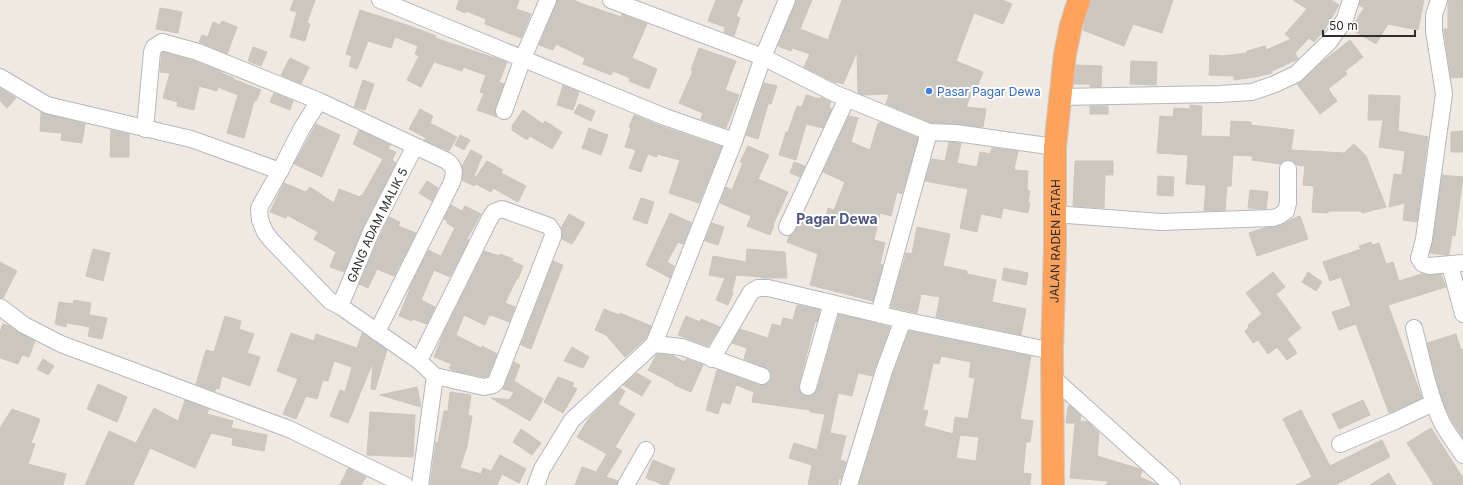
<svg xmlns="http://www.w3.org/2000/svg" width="1463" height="485" font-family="Inter,sans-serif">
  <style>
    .building { fill: #cbc7bf; stroke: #cbc5ba; fill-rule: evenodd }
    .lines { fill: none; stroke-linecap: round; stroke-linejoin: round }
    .minor-casing { stroke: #b4b7c1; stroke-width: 18 }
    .highway-casing { stroke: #c9c9c9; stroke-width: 24 }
    .minor { stroke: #fff; stroke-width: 16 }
    .highway { stroke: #ffa35c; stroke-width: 22 }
    .shop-dot { fill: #3f7fe0; stroke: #fff; stroke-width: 1.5 }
    .labels { text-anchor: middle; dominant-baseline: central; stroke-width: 4; stroke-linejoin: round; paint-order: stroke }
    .shop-label { font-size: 12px; fill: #366cbe; stroke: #fff; text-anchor: start }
    .street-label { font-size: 12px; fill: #2e2e2e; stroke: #fff }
    .quarter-label { font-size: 14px; font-weight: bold; fill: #4d5680; stroke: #fff }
  </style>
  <rect width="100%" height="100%" fill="#efe9e1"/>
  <g class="building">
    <path d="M 294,0 L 315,0 L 307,23 L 310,24 L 305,41 L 290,37 L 297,12 L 290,10 Z"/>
    <path d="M 459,0 L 519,0 L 516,9 L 531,14 L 521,38 L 485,24 L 486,19 L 466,11 L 465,13 L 456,9 Z"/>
    <path d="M 557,0 L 574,0 L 580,3 L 621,17 L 622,14 L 647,24 L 632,58 L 657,69 L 649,89 L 629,81 L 630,78 L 613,71 L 611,75 L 583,64 L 585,58 L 556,44 L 553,50 L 539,45 Z"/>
    <path d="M 716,0 L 743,0 L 736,16 L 740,18 L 734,36 L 724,32 L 725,27 L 708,21 Z"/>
    <path d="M 796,0 L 812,0 L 800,29 L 828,40 L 842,0 L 1002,0 L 1012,4 L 1003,24 L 974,13 L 956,61 L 983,72 L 977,87 L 974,86 L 966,107 L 986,109 L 983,127 L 957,124 L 931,123 L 886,104 L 889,94 L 863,95 L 858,93 L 857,52 L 843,84 L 837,82 L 836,83 L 804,67 L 810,54 L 792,48 L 791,51 L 778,46 Z"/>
    <path d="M 1091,0 L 1173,0 L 1162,33 L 1133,24 L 1124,46 L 1083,30 Z"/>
    <path d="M 1293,0 L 1331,0 L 1339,5 L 1325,29 L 1314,42 L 1309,38 L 1295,53 L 1298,59 L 1272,71 L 1272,73 L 1255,77 L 1234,80 L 1234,76 L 1209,75 L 1210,55 L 1223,56 L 1247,53 L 1247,51 L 1265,46 L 1266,50 L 1291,39 L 1285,34 L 1307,9 Z"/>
    <path d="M 1360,0 L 1424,0 L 1418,30 L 1388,24 L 1376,44 L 1351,29 L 1364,8 L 1359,5 Z"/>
    <path d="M 1448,0 L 1463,0 L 1463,77 L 1451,78 L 1444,30 L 1444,29 L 1448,29 Z"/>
    <path d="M 160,8 L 182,12 L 178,33 L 156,29 Z"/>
    <path d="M 360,10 L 410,26 L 436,36 L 435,38 L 507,62 L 499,82 L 504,84 L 495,108 L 495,112 L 497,117 L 477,110 L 484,93 L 480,92 L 486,75 L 463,67 L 462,71 L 434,62 L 421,87 L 407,80 L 419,56 L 415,54 L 418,46 L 395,37 L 391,48 L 368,41 L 357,69 L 349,66 L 352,56 L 346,54 Z"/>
    <path d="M 222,21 L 237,27 L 227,54 L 199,42 L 202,35 L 208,37 L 213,22 L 220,25 Z"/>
    <path d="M 1350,40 L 1363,57 L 1345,71 L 1347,74 L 1328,89 L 1337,101 L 1320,114 L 1297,84 L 1302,81 L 1321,63 Z"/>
    <path d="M 253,47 L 267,52 L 261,66 L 248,61 Z"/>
    <path d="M 699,48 L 736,61 L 725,90 L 739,95 L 726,128 L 701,119 L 703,113 L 679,103 L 693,71 L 691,70 Z"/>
    <path d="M 163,52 L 195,61 L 222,72 L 222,73 L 234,78 L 233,79 L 261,90 L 256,101 L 254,101 L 244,138 L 227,133 L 238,95 L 218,87 L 217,91 L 199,86 L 194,110 L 177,106 L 178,102 L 163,98 L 170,73 L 160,72 L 162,53 Z"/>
    <path d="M 290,58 L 309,67 L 301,84 L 281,75 Z"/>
    <path d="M 1131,61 L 1157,62 L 1156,85 L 1130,84 Z"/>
    <path d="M 1076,65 L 1102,66 L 1101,87 L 1090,87 L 1090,84 L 1074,84 Z"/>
    <path d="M 363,80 L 374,84 L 365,110 L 354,107 Z"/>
    <path d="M 764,83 L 777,86 L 771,104 L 768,104 L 758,139 L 746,135 Z"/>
    <path d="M 563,85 L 579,92 L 573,110 L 557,105 Z"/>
    <path d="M 0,88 L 16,98 L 7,108 L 0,101 Z"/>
    <path d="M 274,93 L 293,101 L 290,110 L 270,102 Z"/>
    <path d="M 806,95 L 820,99 L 821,97 L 831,102 L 829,107 L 831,108 L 831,111 L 823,128 L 806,124 L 796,160 L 779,155 L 786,132 L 788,132 L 797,106 L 802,107 Z"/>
    <path d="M 1369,95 L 1400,96 L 1398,131 L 1428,137 L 1417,222 L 1403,220 L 1405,203 L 1389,207 L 1394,174 L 1402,175 L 1405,151 L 1379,147 L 1383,120 L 1368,120 Z"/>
    <path d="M 579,104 L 595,111 L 591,121 L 574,113 Z"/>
    <path d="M 1190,105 L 1202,106 L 1201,136 L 1230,137 L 1231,121 L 1251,122 L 1251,125 L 1294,130 L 1291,150 L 1344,153 L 1354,144 L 1366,156 L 1386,207 L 1362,213 L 1361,211 L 1328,211 L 1328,213 L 1312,212 L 1314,186 L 1303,185 L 1305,166 L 1297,165 L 1293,161 L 1288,160 L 1284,161 L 1280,164 L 1252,160 L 1253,156 L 1233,155 L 1231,186 L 1227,186 L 1225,210 L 1204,211 L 1206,185 L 1186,184 L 1188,155 L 1157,153 L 1160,116 L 1173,117 L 1174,108 L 1190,109 Z"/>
    <rect x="1090" y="106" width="18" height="8"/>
    <path d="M 420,109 L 433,116 L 430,123 L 457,137 L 449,151 L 424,140 L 426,138 L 409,129 Z"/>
    <path d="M 523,110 L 543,124 L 545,121 L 562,132 L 552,149 L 530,136 L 527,140 L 512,130 L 512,126 Z"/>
    <path d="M 41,112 L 85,124 L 82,143 L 61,140 L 62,133 L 40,131 Z"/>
    <path d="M 634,115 L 666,128 L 722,147 L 699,203 L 669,193 L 680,160 L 657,154 L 657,157 L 648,154 L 641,172 L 629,168 L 636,150 L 625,147 L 631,128 L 629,127 Z"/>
    <path d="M 849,116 L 858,118 L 851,142 L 870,150 L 878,123 L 879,124 L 880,122 L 918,138 L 902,194 L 897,192 L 891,216 L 880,213 L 874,240 L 885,243 L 880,264 L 883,265 L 873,301 L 810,285 L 818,254 L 787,242 L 789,236 L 795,231 L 801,220 L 824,227 L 828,208 L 834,210 L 845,182 L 823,172 Z"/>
    <path d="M 316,124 L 340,135 L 322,177 L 294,164 Z"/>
    <path d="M 589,128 L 608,135 L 601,155 L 582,148 Z"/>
    <path d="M 111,130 L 129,134 L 129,157 L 110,157 Z"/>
    <path d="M 359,130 L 390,145 L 388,149 L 396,152 L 392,160 L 396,163 L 363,228 L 344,272 L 330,267 L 336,252 L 314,239 L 318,232 L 287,215 L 286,218 L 270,212 L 284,183 L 306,192 L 310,187 L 334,203 L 339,189 L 360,197 L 361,195 L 362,196 L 383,159 L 353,144 Z"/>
    <path d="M 1463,131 L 1463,152 L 1451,152 L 1451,132 Z"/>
    <path d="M 460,135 L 470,140 L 464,150 L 455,145 Z"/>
    <path d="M 949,142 L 961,143 L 957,163 L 977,167 L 980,152 L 990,154 L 992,148 L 1018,151 L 1014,170 L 1028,171 L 1027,190 L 1030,191 L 1028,202 L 1030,203 L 1028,213 L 1003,208 L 1001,218 L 981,214 L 977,232 L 960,228 L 968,189 L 925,181 L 932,159 L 945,161 Z"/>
    <path d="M 748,146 L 769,155 L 758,179 L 788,192 L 773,225 L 774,226 L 770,235 L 747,226 L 751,216 L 720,203 L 726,187 L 732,190 L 743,163 L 740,162 Z"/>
    <path d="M 471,150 L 482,156 L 474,176 L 476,177 L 487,161 L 503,170 L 501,173 L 526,186 L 518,202 L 493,188 L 491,192 L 476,184 L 474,186 L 462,180 L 462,166 Z"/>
    <path d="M 1075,161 L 1113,161 L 1113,175 L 1105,175 L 1104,208 L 1073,206 Z"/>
    <path d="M 794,162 L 805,166 L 800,177 L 790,173 Z"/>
    <path d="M 1442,175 L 1463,177 L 1455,236 L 1452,235 L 1449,255 L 1446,255 L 1430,253 L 1433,240 Z"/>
    <path d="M 1158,176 L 1174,177 L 1173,196 L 1157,195 Z"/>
    <path d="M 427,181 L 438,188 L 432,201 L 419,193 Z"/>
    <path d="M 1250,190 L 1268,192 L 1266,209 L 1248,208 Z"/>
    <path d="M 641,198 L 654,202 L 647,224 L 633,219 Z"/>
    <path d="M 451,205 L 462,211 L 465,206 L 481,214 L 467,239 L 469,240 L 450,277 L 434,270 L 421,300 L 435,307 L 427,324 L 413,319 L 412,321 L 399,316 L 410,289 L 409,289 L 428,250 L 441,256 L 455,228 L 447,223 L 448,221 L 444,219 Z"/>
    <path d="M 670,213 L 692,223 L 683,244 L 678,242 L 667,262 L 674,266 L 670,278 L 646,265 Z"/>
    <path d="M 569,214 L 585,223 L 572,244 L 562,239 L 561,228 Z"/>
    <path d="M 1300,216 L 1308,239 L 1257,256 L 1249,233 L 1264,228 L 1276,227 L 1284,224 L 1292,219 Z"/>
    <path d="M 389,217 L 400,222 L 398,226 L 416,233 L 394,276 L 377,269 L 368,288 L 359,284 L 380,236 Z"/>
    <path d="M 712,223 L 724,227 L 718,245 L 705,241 Z"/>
    <path d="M 917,227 L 950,234 L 943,266 L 967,271 L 967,274 L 996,280 L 992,302 L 1026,309 L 1021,335 L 936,317 L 940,297 L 921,294 L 917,313 L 891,307 L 901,269 L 902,269 L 906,253 L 912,254 Z"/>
    <path d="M 1371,242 L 1372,245 L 1379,243 L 1386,264 L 1393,262 L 1399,281 L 1422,274 L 1430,275 L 1441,274 L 1446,287 L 1388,305 L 1422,398 L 1389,413 L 1356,324 L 1339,330 L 1332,312 L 1351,306 L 1341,277 L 1330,281 L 1323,262 L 1361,249 L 1359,246 Z"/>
    <path d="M 93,249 L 110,253 L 103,281 L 86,276 Z"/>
    <path d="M 747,249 L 785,252 L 787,278 L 762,278 L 761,277 L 736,275 L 732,292 L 733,293 L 728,305 L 716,300 L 725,278 L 709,275 L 713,256 L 746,262 Z"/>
    <path d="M 484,251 L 499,256 L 500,254 L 513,259 L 512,261 L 523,266 L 518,279 L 517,278 L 505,303 L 515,307 L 509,322 L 491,315 L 491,316 L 489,315 L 485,325 L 464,315 L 456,335 L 481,348 L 482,346 L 497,354 L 488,376 L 484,377 L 454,371 L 449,368 L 452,364 L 434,357 L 444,332 Z"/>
    <path d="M 553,261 L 563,265 L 531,349 L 521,345 Z"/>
    <path d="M 0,262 L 17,271 L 3,298 L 0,298 Z"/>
    <path d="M 1004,268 L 1028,273 L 1026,285 L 1002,280 Z"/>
    <path d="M 1273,272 L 1285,287 L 1276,294 L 1301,328 L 1287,339 L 1297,353 L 1287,360 L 1277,347 L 1268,354 L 1258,340 L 1253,343 L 1245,331 L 1249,327 L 1248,325 L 1262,314 L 1246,293 Z"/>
    <path d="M 1308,272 L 1322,282 L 1316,291 L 1302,282 Z"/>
    <path d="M 74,300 L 91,303 L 89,315 L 107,318 L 102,339 L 88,336 L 90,327 L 67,323 L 66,327 L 55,324 L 59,302 L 73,304 Z"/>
    <path d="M 797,305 L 820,310 L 817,322 L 815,322 L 799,384 L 799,389 L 801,393 L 806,396 L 810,396 L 814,394 L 817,390 L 839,314 L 890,327 L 872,376 L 858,373 L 852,396 L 838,393 L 830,433 L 846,436 L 840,460 L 846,462 L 841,479 L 839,478 L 838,485 L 808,485 L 812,465 L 789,458 L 794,443 L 817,450 L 825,414 L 810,412 L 810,410 L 752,402 L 754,392 L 736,385 L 730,404 L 722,402 L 718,414 L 706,410 L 717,370 L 759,385 L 764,385 L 768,383 L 771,379 L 771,375 L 769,370 L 744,359 L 747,348 L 732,343 L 740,329 L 768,338 L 772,324 L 781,326 L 783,318 L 793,320 Z"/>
    <path d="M 604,309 L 619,315 L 620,313 L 651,326 L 646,338 L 625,357 L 606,335 L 595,330 Z"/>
    <path d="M 225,316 L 241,321 L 239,329 L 254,334 L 247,353 L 260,357 L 250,386 L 222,376 L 219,389 L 216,388 L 215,391 L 196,384 L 206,350 L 214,352 Z"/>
    <path d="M 686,316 L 700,322 L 701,319 L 720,327 L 708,346 L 678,335 Z"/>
    <path d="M 3,324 L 10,326 L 20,333 L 35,341 L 29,357 L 22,355 L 18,364 L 0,358 L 0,332 Z"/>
    <path d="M 909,331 L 1031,356 L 1020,419 L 1033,421 L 1030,442 L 1026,442 L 1023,473 L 1031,474 L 1030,485 L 864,485 L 859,484 L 893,374 ZM 941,356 L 971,362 L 969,377 L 975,378 L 968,419 L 955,417 L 953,434 L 924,426 L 928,411 L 923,410 L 933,363 L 939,364 ZM 960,435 L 979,437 L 976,461 L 956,458 Z"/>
    <path d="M 291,333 L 314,341 L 316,334 L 357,348 L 362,333 L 387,350 L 375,390 L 371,389 L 373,362 L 348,423 L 330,416 L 340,390 L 345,392 L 352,367 L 334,361 L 328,381 L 323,380 L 317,399 L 306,396 L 296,419 L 283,414 L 298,379 L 277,371 Z"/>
    <path d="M 1456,334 L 1461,350 L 1463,349 L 1463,438 L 1452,421 L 1445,407 L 1437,383 L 1427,343 Z"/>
    <path d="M 572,347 L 589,357 L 583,368 L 564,361 Z"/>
    <path d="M 657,354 L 672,355 L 684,362 L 686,359 L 703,365 L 691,392 L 674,385 L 675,384 L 648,370 Z"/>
    <path d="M 43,359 L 54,366 L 48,375 L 37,369 Z"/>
    <path d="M 514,362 L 520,365 L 514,381 L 543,399 L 530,421 L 491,398 L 513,400 L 510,399 L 514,392 L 503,389 Z"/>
    <path d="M 637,373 L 651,381 L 642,396 L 623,385 Z"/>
    <path d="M 558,377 L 574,383 L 572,386 L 577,389 L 563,413 L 544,402 Z"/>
    <path d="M 98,384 L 127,397 L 117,422 L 87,409 Z"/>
    <path d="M 417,387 L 421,407 L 380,395 Z"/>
    <path d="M 620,388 L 625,391 L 618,404 L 635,414 L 615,447 L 622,451 L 606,477 L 618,481 L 617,485 L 575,485 L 582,467 L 596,472 L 607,454 L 577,437 L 590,417 Z"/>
    <path d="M 450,392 L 471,395 L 468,415 L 472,416 L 467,446 L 460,468 L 481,474 L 483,468 L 491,471 L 500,455 L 526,469 L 519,483 L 502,474 L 497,485 L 430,485 L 435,449 L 436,442 L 438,443 L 444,411 L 448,411 Z"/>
    <path d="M 185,400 L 209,409 L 207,414 L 233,421 L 231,428 L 267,435 L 264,451 L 232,445 L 233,438 L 211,433 L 195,468 L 150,448 L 133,485 L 85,485 L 109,431 L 136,443 L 154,408 L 178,421 Z"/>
    <path d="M 1363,400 L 1370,415 L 1339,429 L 1332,414 Z"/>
    <path d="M 1068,406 L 1071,406 L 1081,416 L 1080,421 L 1088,422 L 1099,433 L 1097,456 L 1140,469 L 1142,471 L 1140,477 L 1158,485 L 1106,485 L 1108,481 L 1070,478 L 1075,423 L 1066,423 Z"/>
    <path d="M 12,409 L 40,419 L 31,443 L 35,444 L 28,464 L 66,474 L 63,485 L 0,485 L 0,428 Z"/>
    <path d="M 1301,410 L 1330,466 L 1382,440 L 1390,457 L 1335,485 L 1296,485 L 1312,477 L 1283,419 Z"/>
    <path d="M 370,412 L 415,415 L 413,457 L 367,455 Z"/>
    <path d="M 1431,428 L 1463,478 L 1463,485 L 1434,485 L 1407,443 Z"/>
    <path d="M 521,429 L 541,443 L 532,455 L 513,442 Z"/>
    <path d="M 653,460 L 675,469 L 668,485 L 664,485 L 646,478 Z"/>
    <path d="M 348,468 L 366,477 L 361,485 L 340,485 Z"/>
    <path d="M 1389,473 L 1396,485 L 1370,485 Z"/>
  </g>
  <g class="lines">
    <defs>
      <g id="minor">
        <path d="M 380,0 L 665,117 L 734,141"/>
        <path d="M 611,0 L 763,57 L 836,94 L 929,132"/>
        <path d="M 1439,0 L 1434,15 L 1434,31 L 1444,94 L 1424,239 L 1419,258 L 1423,264 L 1429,266 L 1463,263"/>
        <path d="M 0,77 L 47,105 L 191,139 L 280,171"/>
        <path d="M 1061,97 L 1219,94 L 1252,92 L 1275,84 L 1296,74 L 1329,42 L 1345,19 L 1351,0"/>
        <path d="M 319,101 L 302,128 L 280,171 L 259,208 L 260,220 L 265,232 L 271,240 L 330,301 L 340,306 L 419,361"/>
        <path d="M 504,111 L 523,58 L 548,0"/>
        <path d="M 145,129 L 152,52 L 154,47 L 162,42 L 198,52 L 319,101 L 447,161 C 455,167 455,173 452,182 L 377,332"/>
        <path d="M 1054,214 L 1161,222 L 1273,218 L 1279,216 L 1286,211 L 1288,203 L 1288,169"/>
        <path d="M 787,227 L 847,98"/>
        <path d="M 1450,265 L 1463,314"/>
        <path id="s1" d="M 340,306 L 371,232 L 415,146"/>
        <path d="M 0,307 L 24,325 L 61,344 L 289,429 L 405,485"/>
        <path d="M 879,314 L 929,132 L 956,133 L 1055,147"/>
        <path d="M 1414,328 C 1422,360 1428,392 1441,421 C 1447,433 1456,444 1463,455"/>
        <path d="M 654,344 L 682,347 L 762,376"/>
        <path d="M 712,359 L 751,292 L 758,288 L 768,288 L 903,320"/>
        <path d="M 1052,377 L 1172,485"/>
        <path d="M 808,387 L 832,303"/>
        <path d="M 1340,444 L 1395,421 L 1433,403"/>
        <path d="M 420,485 L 435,376 L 419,361 L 491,216 L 494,212 L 502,209 L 549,226 L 553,232 L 553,236 L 496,382 L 493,385 L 484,387 L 435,376"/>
        <path d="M 536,485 L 542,469 L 572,420 L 654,344 L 734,141 L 763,57 L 787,0"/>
        <path d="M 626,485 L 646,450"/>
        <path d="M 849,485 L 884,371 L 903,320 L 1052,351"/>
      </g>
      <g id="highway">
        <path id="s2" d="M 1053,485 L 1052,351 L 1055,248 L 1055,147 L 1065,54 L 1071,25 L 1079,0"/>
      </g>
    </defs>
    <use href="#minor" class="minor-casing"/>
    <use href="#highway" class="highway-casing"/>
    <use href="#minor" class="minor"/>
    <use href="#highway" class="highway"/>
  </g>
  <circle class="shop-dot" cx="929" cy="91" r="4"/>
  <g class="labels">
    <g class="shop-label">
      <text x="937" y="91">Pasar Pagar Dewa</text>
    </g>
    <g class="street-label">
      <text stroke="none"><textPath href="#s1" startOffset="89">GANG ADAM MALIK 5</textPath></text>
      <text stroke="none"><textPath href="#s2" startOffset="244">JALAN RADEN FATAH</textPath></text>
    </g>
    <g class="quarter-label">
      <text x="837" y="218">Pagar Dewa</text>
    </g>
  </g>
  <path d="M1323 30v6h92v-6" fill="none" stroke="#2e2e2e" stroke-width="2"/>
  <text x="1329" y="30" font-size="12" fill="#2e2e2e" stroke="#ffffff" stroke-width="3" paint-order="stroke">50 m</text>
</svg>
